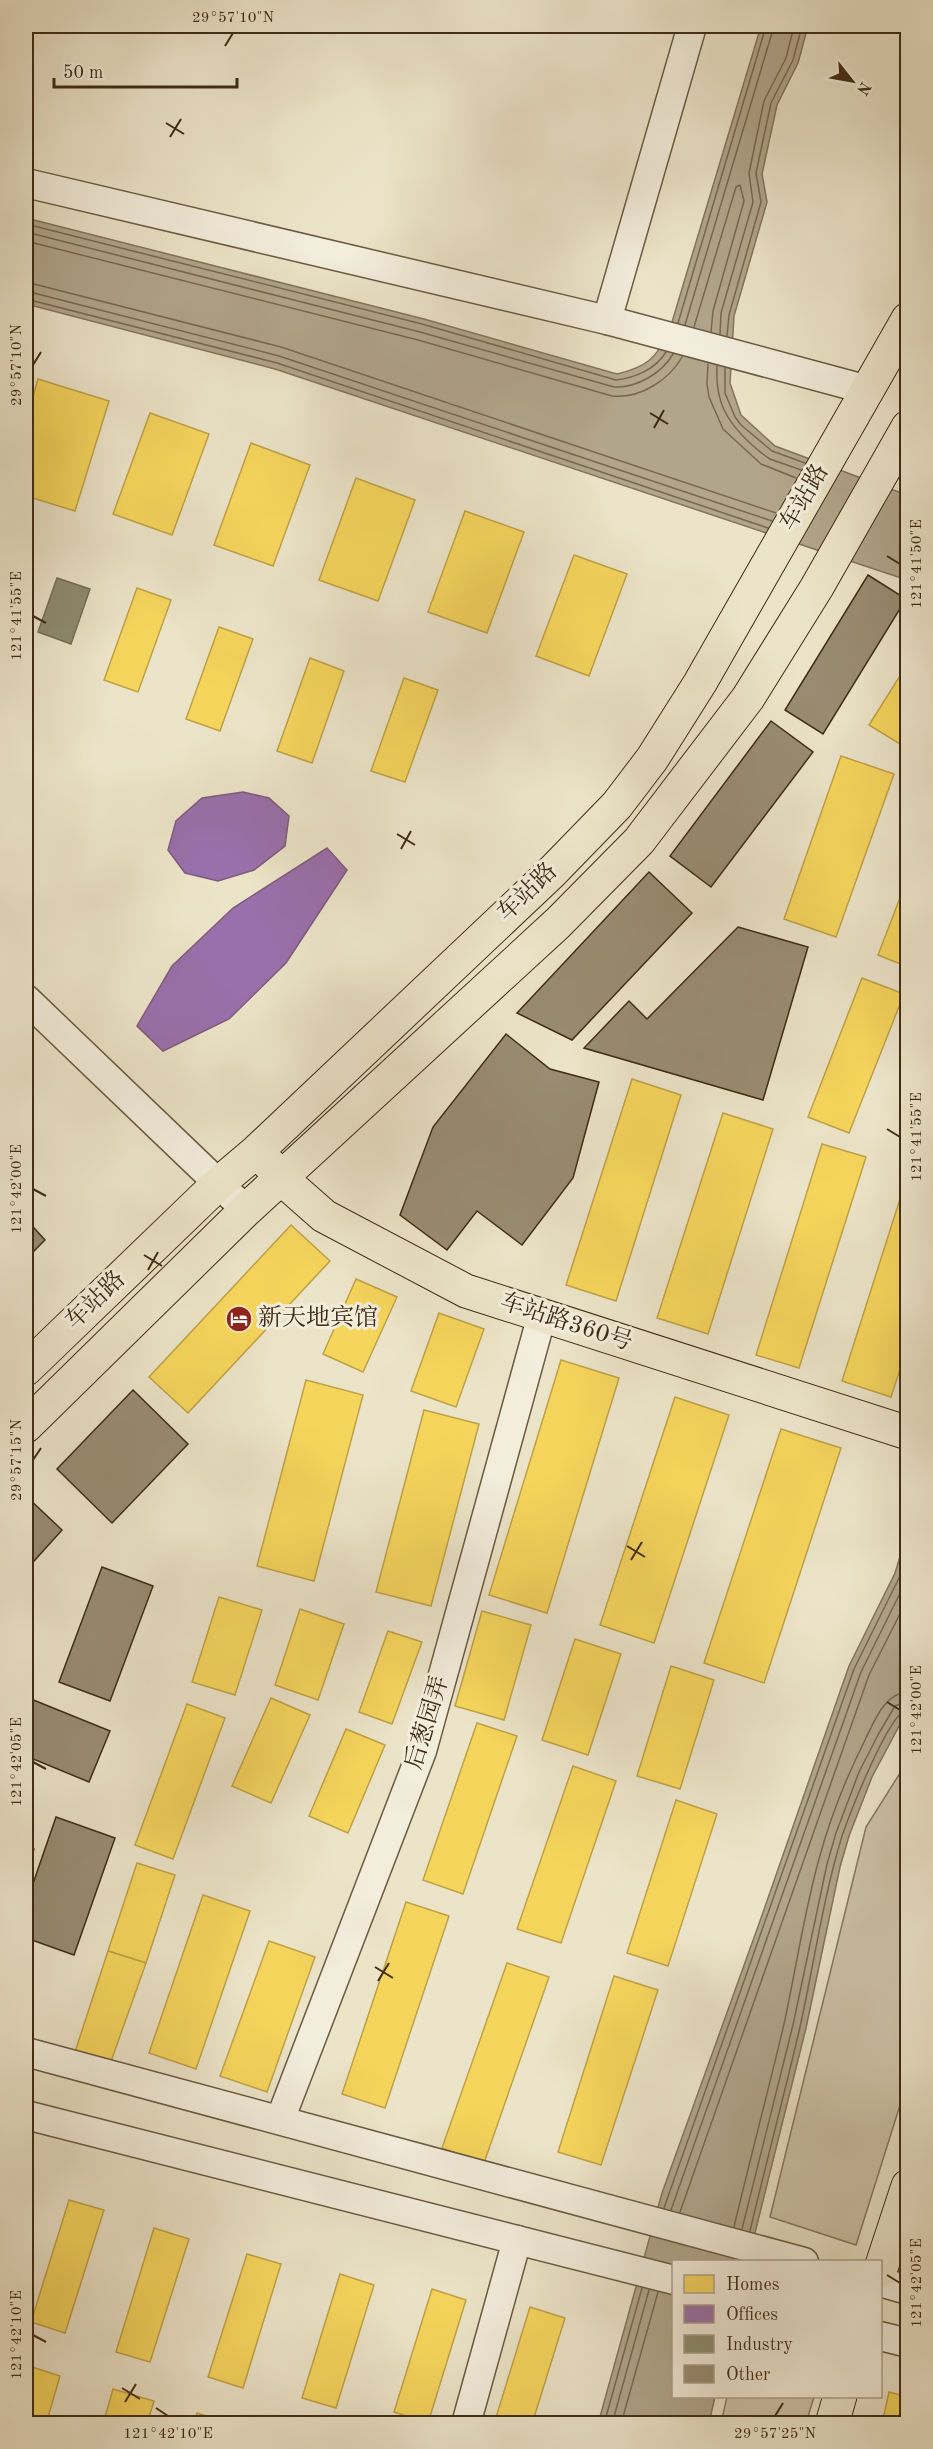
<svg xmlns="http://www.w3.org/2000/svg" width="933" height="2449" font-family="'Old Standard TT','Noto Serif SC',serif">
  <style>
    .green { fill: #cfc5aa; stroke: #87785f; stroke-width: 1.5 }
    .water { fill: #b1a58b; stroke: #83755b; stroke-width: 1.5 }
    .homes { fill: #f6d55c; stroke: #bfa246; stroke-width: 1.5 }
    .offices { fill: #9970ab; stroke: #7e5c7e; stroke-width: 1.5 }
    .industry { fill: #8c8c6e; stroke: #756f53; stroke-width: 1.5 }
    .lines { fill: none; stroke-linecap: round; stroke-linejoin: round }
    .shore { stroke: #786850; stroke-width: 1.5 }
    .building { fill: #998c72; stroke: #3f2c14; stroke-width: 1.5 }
    .minor-casing { stroke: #6a5a41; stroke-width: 31 }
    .major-casing { stroke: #3f2c14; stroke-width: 35 }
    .minor { stroke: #f3eddc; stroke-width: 28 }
    .major { stroke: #ece4c9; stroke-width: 33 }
    .ticks { fill: none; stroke: #3f2c14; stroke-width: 2 }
    .labels { text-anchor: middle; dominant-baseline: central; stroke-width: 6; stroke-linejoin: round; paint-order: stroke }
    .street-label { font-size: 24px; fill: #3f2c14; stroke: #f3eddc }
    .poi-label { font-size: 24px; fill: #3f2c14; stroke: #f3eddc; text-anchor: start }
    .neatline { fill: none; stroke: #3f2c14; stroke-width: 2 }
    .ticks-label { font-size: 15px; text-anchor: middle; fill: #3f2c14 }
  </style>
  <rect width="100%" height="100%" fill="#ece4c9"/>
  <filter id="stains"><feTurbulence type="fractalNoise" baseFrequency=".00333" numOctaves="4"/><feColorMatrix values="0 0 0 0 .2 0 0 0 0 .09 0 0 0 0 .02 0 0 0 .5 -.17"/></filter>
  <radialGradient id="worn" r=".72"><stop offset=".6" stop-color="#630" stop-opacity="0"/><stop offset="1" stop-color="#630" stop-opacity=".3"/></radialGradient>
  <g class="green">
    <path d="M 907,1762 L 907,2083 L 856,2245 L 770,2217 L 866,1827 Z"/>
    <path d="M 727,2397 L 727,2396 L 814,2397 L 806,2423 L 721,2423 Z"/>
  </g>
  <g class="water">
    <path d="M 761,26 L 808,26 L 798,63 L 777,105 L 762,174 L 767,202 L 734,316 L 730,383 L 741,415 L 775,446 L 907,495 L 907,580 L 275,369 L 26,304 L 26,218 L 424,319 L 617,374 C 646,367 656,359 669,332 Z"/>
    <path d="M 907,1534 L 907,1711 L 872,1777 L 849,1836 L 840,1867 L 806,2028 L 748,2261 L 674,2262 L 674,2396 L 715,2397 L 709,2423 L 598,2424 L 662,2193 L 760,1921 L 849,1666 L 895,1573 Z"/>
  </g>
  <g class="homes">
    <path d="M 38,379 L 109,401 L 75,511 L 26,496 L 26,421 Z"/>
    <path d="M 150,413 L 209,434 L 172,535 L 113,514 Z"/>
    <path d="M 251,443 L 310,465 L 273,566 L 214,545 Z"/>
    <path d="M 356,478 L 415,500 L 378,601 L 319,580 Z"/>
    <path d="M 465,511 L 524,532 L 487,633 L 428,612 Z"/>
    <path d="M 574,555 L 627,574 L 589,676 L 536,656 Z"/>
    <path d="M 137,588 L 171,600 L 138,692 L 104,680 Z"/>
    <path d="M 219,627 L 253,639 L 220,731 L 186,719 Z"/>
    <path d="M 310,658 L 344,671 L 312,763 L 277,751 Z"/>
    <path d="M 908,663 L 908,749 L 869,725 Z"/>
    <path d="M 404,678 L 438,690 L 405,782 L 371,771 Z"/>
    <path d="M 841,756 L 894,774 L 836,937 L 784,919 Z"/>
    <path d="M 908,877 L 908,967 L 878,955 Z"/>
    <path d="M 862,978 L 904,994 L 849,1133 L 808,1117 Z"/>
    <path d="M 632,1079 L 681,1095 L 616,1301 L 566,1285 Z"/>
    <path d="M 723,1113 L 773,1129 L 708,1334 L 657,1318 Z"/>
    <path d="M 822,1144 L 866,1157 L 799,1368 L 756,1355 Z"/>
    <path d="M 907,1177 L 908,1345 L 891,1397 L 842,1381 Z"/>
    <path d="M 291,1225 L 330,1261 L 188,1413 L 149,1377 Z"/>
    <path d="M 356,1279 L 397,1297 L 363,1372 L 323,1354 Z"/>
    <path d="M 439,1313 L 484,1329 L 456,1407 L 411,1391 Z"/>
    <path d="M 561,1360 L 619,1378 L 547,1613 L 489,1595 Z"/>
    <path d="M 306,1380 L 363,1395 L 314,1581 L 257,1566 Z"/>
    <path d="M 675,1397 L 729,1415 L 654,1643 L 600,1625 Z"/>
    <path d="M 424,1410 L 479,1424 L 431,1606 L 376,1592 Z"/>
    <path d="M 781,1429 L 841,1448 L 764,1683 L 704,1663 Z"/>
    <path d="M 219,1597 L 262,1610 L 235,1695 L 192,1682 Z"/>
    <path d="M 300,1609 L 344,1624 L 318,1700 L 275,1685 Z"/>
    <path d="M 482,1611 L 531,1625 L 504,1720 L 455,1706 Z"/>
    <path d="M 388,1631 L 422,1642 L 392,1724 L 359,1712 Z"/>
    <path d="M 575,1639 L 621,1654 L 588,1755 L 542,1740 Z"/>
    <path d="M 671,1666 L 714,1680 L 680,1789 L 637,1776 Z"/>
    <path d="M 271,1698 L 310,1715 L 271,1803 L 232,1786 Z"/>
    <path d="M 187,1704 L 225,1718 L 173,1859 L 135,1845 Z"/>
    <path d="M 477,1723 L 517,1736 L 463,1894 L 423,1880 Z"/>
    <path d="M 346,1729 L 385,1745 L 348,1833 L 309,1816 Z"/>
    <path d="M 573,1766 L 616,1781 L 561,1943 L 517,1929 Z"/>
    <path d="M 676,1800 L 717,1814 L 668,1966 L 627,1953 Z"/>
    <path d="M 137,1863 L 175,1875 L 146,1963 L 108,1951 Z"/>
    <path d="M 203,1895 L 250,1911 L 196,2069 L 149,2053 Z"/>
    <path d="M 406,1902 L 449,1916 L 385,2108 L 342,2094 Z"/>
    <path d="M 269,1941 L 315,1957 L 267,2092 L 220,2076 Z"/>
    <path d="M 108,1951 L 146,1963 L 109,2067 L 74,2055 Z"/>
    <path d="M 507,1963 L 549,1977 L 484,2163 L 442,2148 Z"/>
    <path d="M 614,1976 L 658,1990 L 601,2165 L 558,2152 Z"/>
    <path d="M 69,2200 L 104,2210 L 65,2333 L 31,2322 Z"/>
    <path d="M 154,2228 L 189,2239 L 150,2362 L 116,2352 Z"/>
    <path d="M 247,2254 L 281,2264 L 243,2388 L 208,2377 Z"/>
    <path d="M 340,2274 L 374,2285 L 336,2408 L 302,2398 Z"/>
    <path d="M 432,2289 L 466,2300 L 428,2423 L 394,2412 Z"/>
    <path d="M 530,2307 L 565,2318 L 532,2424 L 494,2424 Z"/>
    <path d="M 26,2365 L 60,2376 L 46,2424 L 26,2424 Z"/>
    <path d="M 113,2389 L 154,2401 L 147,2424 L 103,2424 Z"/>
    <path d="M 889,2392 L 908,2397 L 908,2424 L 882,2424 Z"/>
    <path d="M 197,2413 L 232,2424 L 194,2424 Z"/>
  </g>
  <g class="offices">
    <path d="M 243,792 L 269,798 L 289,816 L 285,846 L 254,870 L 218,881 L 185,873 L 168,850 L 176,821 L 202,798 Z"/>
    <path d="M 327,848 L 347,870 L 286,963 L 229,1019 L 163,1051 L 137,1026 L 172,966 L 233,908 Z"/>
  </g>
  <path class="industry" d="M 57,578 L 90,589 L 71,644 L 38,632 Z"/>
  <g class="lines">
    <g class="shore">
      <path d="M 26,224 L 422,324 L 616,380 C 635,378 656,369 666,352"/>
      <path d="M 26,232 L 420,332 L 614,387 C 637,388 662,373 673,354"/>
      <path d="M 26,241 L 418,340 L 612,396 C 640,399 669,380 682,357"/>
      <path d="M 26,282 L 281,347 L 776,513"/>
      <path d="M 26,291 L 279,356 L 772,521"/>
      <path d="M 26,299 L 277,363 L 768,528"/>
      <path d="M 678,323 L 766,26"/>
      <path d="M 685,325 L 774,26"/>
      <path d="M 694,327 L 736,187 L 740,185 L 744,201 L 713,311 L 711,332"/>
      <path d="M 720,334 L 721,313 L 753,202 L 749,173 L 764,101 L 786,58 L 794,26"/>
      <path d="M 727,336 L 729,315 L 761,202 L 756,173 L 771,103 L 793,60 L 802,26"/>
      <path d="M 708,364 L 707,384 L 709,397 L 723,429 L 761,464 L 796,478"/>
      <path d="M 717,366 C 715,401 726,421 751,444 C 757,449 763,455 770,459 C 780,463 791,466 801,470"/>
      <path d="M 725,368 L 725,393 L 735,417 L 741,425 L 772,451 L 805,463"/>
      <path d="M 664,2208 L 854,1669 L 900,1576 L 908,1553"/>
      <path d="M 671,2210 L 861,1672 L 908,1577"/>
      <path d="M 680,2212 L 869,1675 L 908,1598"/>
      <path d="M 734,2227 C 750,2159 768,2092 784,2024 C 796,1969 804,1913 819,1859 C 830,1818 846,1778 865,1740 C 874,1722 884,1693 908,1692"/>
      <path d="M 742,2229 L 793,2025 L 827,1864 L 836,1833 L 859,1772 L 879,1733 L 895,1706 L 908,1701"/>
      <path d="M 750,2231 C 766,2163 784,2096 800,2027 C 814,1964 823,1898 842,1836 C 849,1816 889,1711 908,1709"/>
      <path d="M 604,2424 L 642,2288"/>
      <path d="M 612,2424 L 649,2290"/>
      <path d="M 621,2424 L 658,2292"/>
    </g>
  </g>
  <g class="building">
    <path d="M 868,575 L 906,599 L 823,734 L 785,710 Z"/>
    <path d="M 771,721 L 813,752 L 711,887 L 670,856 Z"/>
    <path d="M 649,872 L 692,913 L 572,1040 L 517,1013 Z"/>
    <path d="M 738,927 L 808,947 L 763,1100 L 584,1048 L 629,1001 L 647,1019 Z"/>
    <path d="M 506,1034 L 550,1069 L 599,1082 L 573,1178 L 522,1245 L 477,1211 L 447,1250 L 400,1215 L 433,1127 Z"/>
    <path d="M 26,1219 L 45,1240 L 26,1259 Z"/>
    <path d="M 133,1390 L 188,1444 L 112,1523 L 57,1469 Z"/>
    <path d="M 26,1496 L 62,1530 L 26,1570 Z"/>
    <path d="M 102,1567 L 153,1586 L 110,1701 L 59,1682 Z"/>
    <path d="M 26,1697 L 110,1731 L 89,1782 L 26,1756 Z"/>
    <path d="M 56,1817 L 115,1838 L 74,1955 L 26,1938 L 26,1904 Z"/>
    <path d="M 26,1845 L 34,1849 L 26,1869 Z"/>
  </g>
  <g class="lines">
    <defs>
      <g id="minor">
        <path d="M 26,183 L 607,320 L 868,390"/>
        <path d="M 607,320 L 692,26"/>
        <path d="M 26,999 L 246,1210"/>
        <path d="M 26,2052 L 804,2262"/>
        <path d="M 26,2115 L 674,2280"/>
        <path d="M 280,2120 L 422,1751 L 542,1315"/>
        <path d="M 880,2282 L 908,2290"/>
        <path d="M 880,2336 L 908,2343"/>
        <path d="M 466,2424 L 517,2240"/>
      </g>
      <g id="major">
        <path d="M 269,1164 L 282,1179 L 324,1216 L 466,1291 L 908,1433"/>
        <path d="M 26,1369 L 218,1184 L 257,1151 L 551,873 L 617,805 L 652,759 L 700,683 L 908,319"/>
        <path d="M 26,1426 L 246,1210 L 558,923 L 639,841 L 748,698 L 817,587 L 908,427"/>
        <path d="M 880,2271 L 908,2186"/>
        <path d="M 832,2424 L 840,2396"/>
      </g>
    </defs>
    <use href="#minor" class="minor-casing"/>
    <use href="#major" class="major-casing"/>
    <use href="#minor" class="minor"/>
    <use href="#major" class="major"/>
  </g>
  <path class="ticks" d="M 225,46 L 233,33M 166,123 L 184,134M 170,137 L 181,119M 33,365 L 41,352M 650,413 L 668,424M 654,428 L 664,410M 887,556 L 900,564M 33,616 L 46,623M 397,834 L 415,845M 401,849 L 411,831M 887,1129 L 900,1137M 33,1189 L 46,1196M 144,1255 L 162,1266M 148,1270 L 158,1252M 33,1460 L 41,1448M 627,1546 L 645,1557M 631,1560 L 642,1542M 887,1702 L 900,1710M 33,1762 L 46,1769M 375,1967 L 393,1978M 378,1981 L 389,1963M 887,2275 L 900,2283M 33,2335 L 46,2342M 122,2388 L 140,2399M 125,2402 L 136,2384M 156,2408 L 168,2416M 775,2416 L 783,2403"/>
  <defs>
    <symbol id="hotel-disc" viewBox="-11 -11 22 22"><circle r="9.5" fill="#8f2418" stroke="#f3eddc"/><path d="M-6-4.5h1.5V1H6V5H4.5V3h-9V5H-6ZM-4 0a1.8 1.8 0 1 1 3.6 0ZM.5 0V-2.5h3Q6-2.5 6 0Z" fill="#fff"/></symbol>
  </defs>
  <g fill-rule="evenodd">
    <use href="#hotel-disc" x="224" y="1304" width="30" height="30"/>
  </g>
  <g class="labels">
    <g class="street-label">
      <text transform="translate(805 498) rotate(-60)">车站路</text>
      <text transform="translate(528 893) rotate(-44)">车站路</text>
      <text transform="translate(96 1301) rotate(-44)">车站路</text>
      <text transform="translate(566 1323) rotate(18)">车站路360号</text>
      <text transform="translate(428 1723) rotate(-73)">后葱园弄</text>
    </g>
    <g class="poi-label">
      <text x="258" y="1319">新天地宾馆</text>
    </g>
  </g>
  <rect width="933" height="2449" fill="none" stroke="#ece4c9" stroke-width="66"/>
  <rect x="672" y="2260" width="210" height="138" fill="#f3eddc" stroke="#aba08c" stroke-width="1.5"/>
  <rect x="684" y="2275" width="30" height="18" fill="#f6d55c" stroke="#aba08c" stroke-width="1.5"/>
  <text x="726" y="2290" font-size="18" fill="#3f2c14">Homes</text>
  <rect x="684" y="2305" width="30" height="18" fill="#9970ab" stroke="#aba08c" stroke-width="1.5"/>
  <text x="726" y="2320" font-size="18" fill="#3f2c14">Offices</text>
  <rect x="684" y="2335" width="30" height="18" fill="#8c8c6e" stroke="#aba08c" stroke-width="1.5"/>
  <text x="726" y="2350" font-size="18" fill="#3f2c14">Industry</text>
  <rect x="684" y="2365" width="30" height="18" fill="#998c72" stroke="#aba08c" stroke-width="1.5"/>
  <text x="726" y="2380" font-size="18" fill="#3f2c14">Other</text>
  <g transform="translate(852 81) rotate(121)" stroke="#f3eddc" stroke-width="4.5" paint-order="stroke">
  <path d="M0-4.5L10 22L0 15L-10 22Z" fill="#3f2c14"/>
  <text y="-9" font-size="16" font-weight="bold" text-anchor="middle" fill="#3f2c14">N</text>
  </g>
  <path d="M54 78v9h183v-9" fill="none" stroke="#3f2c14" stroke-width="3"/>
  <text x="63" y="78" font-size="18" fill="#3f2c14" stroke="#f3eddc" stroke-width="4.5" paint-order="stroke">50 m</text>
  <rect x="33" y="33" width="867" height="2383" class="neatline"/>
  <g class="ticks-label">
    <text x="233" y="22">29°57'10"N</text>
    <text transform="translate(16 365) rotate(-90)" y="5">29°57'10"N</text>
    <text transform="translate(916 564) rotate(-90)" y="5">121°41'50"E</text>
    <text transform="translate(16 616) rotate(-90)" y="5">121°41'55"E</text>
    <text transform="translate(916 1137) rotate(-90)" y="5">121°41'55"E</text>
    <text transform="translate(16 1189) rotate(-90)" y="5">121°42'00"E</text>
    <text transform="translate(16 1460) rotate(-90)" y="5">29°57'15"N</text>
    <text transform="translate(916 1710) rotate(-90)" y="5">121°42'00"E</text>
    <text transform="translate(16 1762) rotate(-90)" y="5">121°42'05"E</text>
    <text transform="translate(916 2283) rotate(-90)" y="5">121°42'05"E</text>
    <text transform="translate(16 2335) rotate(-90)" y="5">121°42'10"E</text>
    <text x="168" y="2438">121°42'10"E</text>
    <text x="775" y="2438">29°57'25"N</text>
  </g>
  <rect width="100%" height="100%" filter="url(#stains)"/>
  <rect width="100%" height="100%" fill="url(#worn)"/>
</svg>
